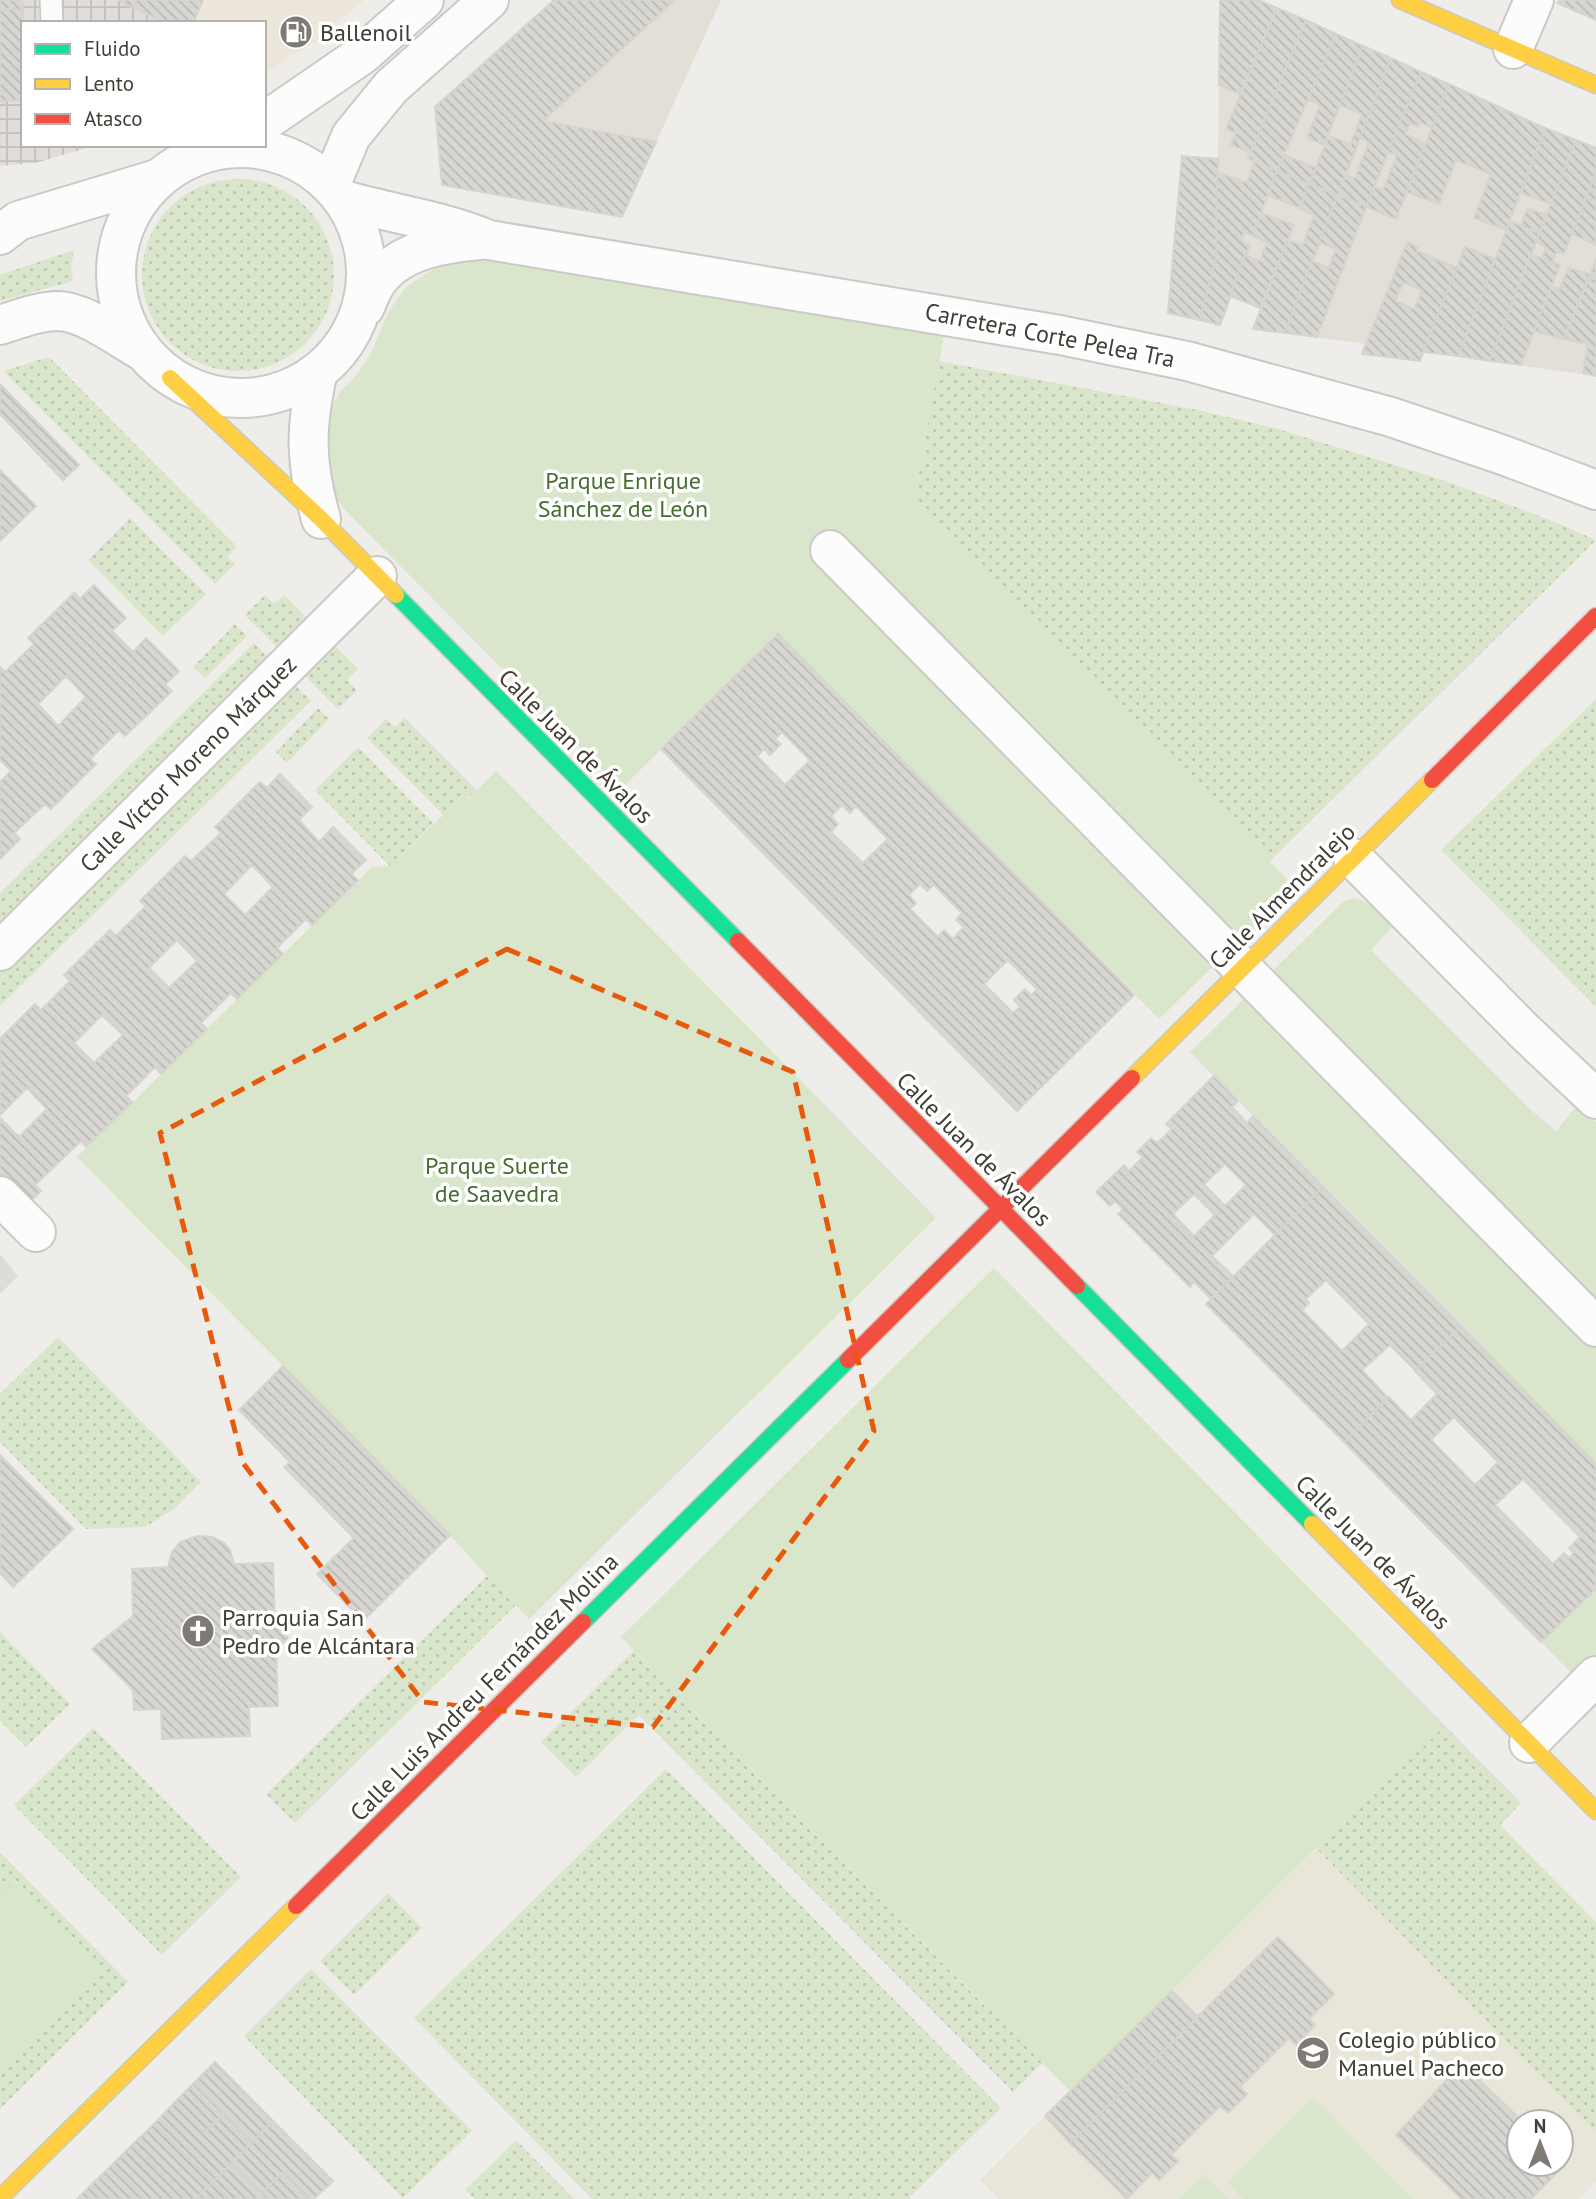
<svg xmlns="http://www.w3.org/2000/svg" width="1596" height="2199" font-family="'PT Sans',sans-serif">
  <style>
    .residential { fill: #e1dfd6 }
    .commercial { fill: #ede6da }
    .industrial { fill: url(#industrial-grid) }
    .education { fill: #e8e5d9; fill-rule: evenodd }
    .grass { fill: url(#grass-dots) }
    .park { fill: #dae6cb }
    .parking { fill: #dddcd8 }
    .building { fill: url(#building-back-hatch); stroke: #d6d4cf; stroke-width: 2; fill-rule: evenodd }
    .lines { fill: none; stroke-linecap: round; stroke-linejoin: round }
    .lane-casing { stroke: #cac9c5; stroke-width: 24 }
    .street-casing { stroke: #cac9c5; stroke-width: 42 }
    .fast-casing { stroke: #cccac0; stroke-width: 19 }
    .slow-casing { stroke: #cccac0; stroke-width: 19 }
    .jam-casing { stroke: #cccac0; stroke-width: 19 }
    .lane { stroke: #fcfcfc; stroke-width: 21 }
    .street { stroke: #fcfcfc; stroke-width: 38 }
    .fast { stroke: #16e098; stroke-width: 16 }
    .slow { stroke: #ffcf43; stroke-width: 16 }
    .jam { stroke: #f24e42; stroke-width: 16 }
    .marked { fill: none; stroke: #e8590c; stroke-width: 5; stroke-dasharray: 14 9; stroke-linejoin: round }
    .labels { text-anchor: middle; dominant-baseline: central; stroke-width: 7; stroke-linejoin: round; paint-order: stroke }
    .poi-label { font-size: 24px; fill: #423e36; stroke: #fff; text-anchor: start }
    .street-label { font-size: 24px; fill: #423e36; stroke: #fff }
    .park-label { font-size: 24px; fill: #456d30; stroke: #fff }
  </style>
  <defs>
    <pattern id="industrial-grid" width="8" height="8" patternUnits="userSpaceOnUse" patternTransform="scale(1.75)"><rect width="8" height="8" fill="#e1deda"/><path d="M0 4h8M4 0v8" fill="none" stroke="#c2c0bc"/></pattern>
    <pattern id="grass-dots" width="8" height="8" patternUnits="userSpaceOnUse" patternTransform="scale(1.75)"><rect width="8" height="8" fill="#dae6cb"/><path d="M2 2h.1M6 6h.1" fill="none" stroke="#bcc6af" stroke-width="1.8" stroke-linecap="round"/></pattern>
    <pattern id="building-back-hatch" width="6" height="6" patternUnits="userSpaceOnUse" patternTransform="scale(1.75)"><rect width="6" height="6" fill="#d7d6d1"/><path d="M-1 5l2 2M0 0l6 6M5-1l2 2" fill="none" stroke="#bab9b4"/></pattern>
  </defs>
  <rect width="100%" height="100%" fill="#eeede9"/>
  <g class="residential">
    <path d="M 554,0 L 721,0 L 622,217 L 442,185 L 435,107 Z"/>
    <path d="M 1220,0 L 1259,0 L 1545,128 L 1596,148 L 1596,376 L 1424,352 L 1420,361 L 1362,354 L 1366,344 L 1253,329 L 1260,308 L 1230,296 L 1220,325 L 1168,313 L 1182,156 L 1218,158 Z"/>
  </g>
  <path class="commercial" d="M 203,0 L 364,0 L 316,41 L 264,74 L 264,23 L 193,23 Z"/>
  <path class="industrial" d="M 0,0 L 203,0 L 193,23 L 23,23 L 23,145 L 98,145 L 35,163 L 0,166 Z"/>
  <path class="education" d="M 1316,1848 L 1596,2132 L 1596,2182 L 1579,2199 L 999,2199 L 980,2180 ZM 1519,2122 L 1561,2122 L 1561,2164 L 1519,2164 Z"/>
  <g class="grass">
    <circle cx="238" cy="275" r="96"/>
    <path d="M 74,250 L 71,265 L 73,281 L 0,301 L 0,275 Z"/>
    <path d="M 49,357 L 237,547 L 227,557 L 235,564 L 215,584 L 3,371 Z"/>
    <path d="M 939,361 L 1198,410 L 1278,429 L 1443,480 L 1555,522 L 1596,540 L 1269,862 L 914,501 Z"/>
    <path d="M 130,518 L 206,594 L 163,636 L 88,560 Z"/>
    <path d="M 265,595 L 274,604 L 284,595 L 358,669 L 347,680 L 357,690 L 338,709 L 245,615 Z"/>
    <path d="M 235,624 L 247,636 L 205,678 L 193,667 Z"/>
    <path d="M 254,643 L 311,701 L 0,1006 L 0,893 Z"/>
    <path d="M 1596,699 L 1596,1007 L 1441,850 Z"/>
    <path d="M 318,708 L 329,719 L 287,763 L 276,752 Z"/>
    <path d="M 405,718 L 477,790 L 467,799 L 463,795 L 443,815 L 367,738 L 386,719 L 395,727 Z"/>
    <path d="M 358,747 L 433,823 L 390,866 L 315,790 Z"/>
    <path d="M 1008,1283 L 1521,1803 L 1500,1825 L 1596,1922 L 1596,2132 L 1316,1848 L 1396,1772 L 1367,1743 L 1013,2092 L 639,1715 L 576,1777 L 541,1742 L 634,1650 L 986,2007 Z"/>
    <path d="M 58,1337 L 201,1482 L 175,1508 L 145,1527 L 86,1529 L 0,1442 L 0,1394 Z"/>
    <path d="M 487,1576 L 516,1605 L 295,1823 L 266,1794 Z"/>
    <path d="M 0,1632 L 70,1704 L 26,1747 L 0,1721 Z"/>
    <path d="M 93,1728 L 241,1877 L 162,1955 L 14,1805 Z"/>
    <path d="M 666,1769 L 1001,2108 L 908,2199 L 592,2199 L 414,2018 Z"/>
    <path d="M 0,1852 L 128,1982 L 0,2109 Z"/>
    <path d="M 388,1893 L 422,1928 L 354,1995 L 320,1961 Z"/>
    <path d="M 311,1969 L 472,2131 L 403,2198 L 244,2036 Z"/>
    <path d="M 516,2140 L 574,2199 L 475,2199 L 465,2190 Z"/>
  </g>
  <g class="park">
    <path d="M 468,259 L 495,260 L 944,336 L 914,501 L 1295,887 L 1159,1019 L 778,634 L 621,789 L 344,509 L 331,489 L 326,422 L 330,409 L 341,391 L 355,377 L 370,356 L 389,311 L 406,287 L 440,265 Z"/>
    <path d="M 496,771 L 936,1218 L 529,1619 L 487,1576 L 450,1535 L 77,1157 L 372,867 L 390,866 L 464,795 L 468,799 Z"/>
    <path d="M 1353,898 C 1370,900 1381,915 1392,927 L 1371,950 L 1531,1110 L 1556,1131 L 1576,1107 L 1596,1122 L 1596,1464 L 1190,1052 L 1343,902 Z"/>
    <path d="M 994,1268 L 1445,1726 L 1316,1848 L 1070,2091 L 621,1637 Z"/>
    <path d="M 1596,1589 L 1596,1698 L 1541,1642 Z"/>
    <path d="M 11,1885 L 100,1974 L 0,2073 L 0,1896 Z"/>
    <path d="M 1313,2098 L 1413,2199 L 1243,2199 L 1227,2182 Z"/>
    <path d="M 1204,2175 L 1228,2199 L 1179,2199 Z"/>
  </g>
  <path class="parking" d="M 0,1254 L 18,1276 L 0,1294 Z"/>
  <g class="building">
    <path d="M 0,0 L 22,0 L 23,11 L 0,8 Z"/>
    <path d="M 117,0 L 203,0 L 193,23 L 166,23 Z"/>
    <path d="M 554,0 L 675,0 L 543,121 L 656,142 L 622,217 L 442,185 L 435,107 Z"/>
    <path d="M 1220,0 L 1259,0 L 1277,8 L 1240,94 L 1219,85 Z"/>
    <path d="M 1559,0 L 1596,0 L 1596,20 L 1557,3 Z"/>
    <path d="M 0,8 L 23,11 L 23,100 L 0,101 Z"/>
    <path d="M 1277,8 L 1306,20 L 1251,153 L 1231,145 L 1236,133 L 1226,129 Z"/>
    <path d="M 1306,20 L 1336,34 L 1277,171 L 1248,159 Z"/>
    <path d="M 1336,34 L 1363,46 L 1324,145 L 1307,138 L 1320,105 L 1308,99 Z"/>
    <path d="M 1363,46 L 1391,58 L 1338,195 L 1309,184 L 1329,136 L 1351,144 L 1362,114 L 1340,105 Z"/>
    <path d="M 1391,58 L 1421,72 L 1366,207 L 1338,195 L 1346,175 L 1355,178 L 1369,142 L 1360,138 Z"/>
    <path d="M 1421,72 L 1449,84 L 1432,128 L 1420,122 L 1418,126 L 1410,123 L 1405,134 L 1425,144 L 1396,219 L 1366,207 L 1374,187 L 1383,190 L 1397,155 L 1388,152 Z"/>
    <path d="M 1449,84 L 1545,128 L 1506,230 L 1474,218 L 1491,174 L 1456,160 L 1439,204 L 1407,192 Z"/>
    <path d="M 1545,128 L 1576,140 L 1551,204 L 1521,193 Z"/>
    <path d="M 1576,140 L 1596,148 L 1596,171 L 1564,254 L 1557,251 L 1552,263 L 1541,259 L 1546,247 L 1536,242 Z"/>
    <path d="M 1284,155 L 1316,168 L 1309,184 L 1277,171 Z"/>
    <path d="M 1182,156 L 1218,159 L 1216,259 L 1200,320 L 1168,313 Z"/>
    <path d="M 1254,162 L 1277,171 L 1253,235 L 1244,233 L 1241,241 L 1250,245 L 1220,325 L 1200,320 L 1216,259 L 1217,172 L 1247,183 Z"/>
    <path d="M 1277,171 L 1309,184 L 1300,208 L 1268,195 Z"/>
    <path d="M 1596,171 L 1596,245 L 1572,234 Z"/>
    <path d="M 1309,184 L 1338,195 L 1285,333 L 1253,329 L 1288,240 L 1303,245 L 1314,215 L 1300,209 Z"/>
    <path d="M 1338,195 L 1366,207 L 1317,337 L 1285,333 L 1312,261 L 1329,268 L 1336,249 L 1319,242 Z"/>
    <path d="M 1527,208 L 1547,215 L 1539,233 L 1521,226 Z"/>
    <path d="M 1261,213 L 1294,225 L 1260,308 L 1230,296 L 1245,255 L 1260,261 L 1267,242 L 1252,236 Z"/>
    <path d="M 1510,221 L 1539,233 L 1536,242 L 1490,361 L 1458,356 Z"/>
    <path d="M 1407,242 L 1418,247 L 1417,251 L 1457,268 L 1420,361 L 1362,354 ZM 1403,282 L 1422,290 L 1414,309 L 1395,301 Z"/>
    <path d="M 1465,247 L 1495,259 L 1458,356 L 1423,352 Z"/>
    <path d="M 1531,254 L 1560,265 L 1521,365 L 1490,361 Z"/>
    <path d="M 1596,259 L 1596,280 L 1589,278 Z"/>
    <path d="M 1568,268 L 1590,274 L 1564,339 L 1534,331 L 1551,287 L 1560,289 Z"/>
    <path d="M 1589,278 L 1596,280 L 1596,376 L 1583,373 L 1588,344 L 1564,339 Z"/>
    <path d="M 0,384 L 79,465 L 63,480 L 0,414 Z"/>
    <path d="M 0,470 L 36,506 L 0,541 Z"/>
    <path d="M 94,585 L 126,618 L 112,631 L 133,652 L 146,638 L 179,671 L 165,685 L 172,691 L 125,736 L 119,730 L 90,759 L 96,764 L 51,809 L 45,804 L 14,833 L 20,839 L 0,859 L 0,782 L 11,771 L 0,760 L 0,667 L 5,672 L 34,644 L 28,638 L 74,593 L 80,599 ZM 66,676 L 86,697 L 58,726 L 38,704 Z"/>
    <path d="M 778,634 L 1134,995 L 1017,1111 L 661,749 ZM 782,732 L 810,760 L 785,785 L 757,756 L 764,749 L 770,755 L 781,744 L 775,739 ZM 842,805 L 850,813 L 856,806 L 888,839 L 863,863 L 831,832 L 838,824 L 831,816 ZM 920,884 L 927,891 L 934,885 L 962,913 L 956,920 L 964,927 L 953,939 L 944,930 L 938,937 L 910,909 L 916,903 L 909,895 ZM 1008,960 L 1037,989 L 1031,996 L 1025,989 L 1014,1000 L 1020,1007 L 1013,1013 L 984,984 Z"/>
    <path d="M 280,774 L 312,807 L 299,820 L 319,842 L 333,827 L 366,860 L 351,874 L 358,880 L 312,925 L 306,919 L 277,948 L 283,954 L 237,999 L 231,993 L 201,1023 L 207,1029 L 161,1074 L 155,1067 L 126,1096 L 132,1102 L 86,1147 L 81,1141 L 35,1185 L 41,1191 L 25,1207 L 0,1182 L 0,1118 L 19,1137 L 47,1109 L 27,1088 L 0,1115 L 0,1039 L 35,1004 L 41,1010 L 70,981 L 64,975 L 110,930 L 116,936 L 146,906 L 140,901 L 185,856 L 191,861 L 221,833 L 215,827 L 260,782 L 267,788 ZM 252,865 L 273,887 L 245,915 L 224,894 ZM 177,940 L 197,961 L 169,988 L 149,968 ZM 102,1015 L 123,1035 L 94,1063 L 74,1043 Z"/>
    <path d="M 1214,1076 L 1238,1101 L 1232,1107 L 1247,1123 L 1253,1116 L 1323,1187 L 1275,1235 L 1254,1214 L 1212,1256 L 1233,1276 L 1211,1299 L 1194,1282 L 1190,1287 L 1118,1214 L 1123,1209 L 1115,1201 L 1110,1206 L 1096,1192 L 1124,1165 L 1129,1171 L 1143,1157 L 1137,1152 L 1151,1138 L 1157,1143 L 1172,1129 L 1166,1124 ZM 1225,1164 L 1246,1185 L 1225,1206 L 1204,1184 ZM 1194,1194 L 1215,1215 L 1194,1236 L 1173,1214 Z"/>
    <path d="M 1323,1187 L 1461,1326 L 1416,1371 L 1390,1345 L 1362,1370 L 1388,1398 L 1344,1442 L 1206,1304 ZM 1326,1280 L 1369,1324 L 1342,1351 L 1302,1310 L 1309,1303 L 1306,1299 Z"/>
    <path d="M 1461,1326 L 1596,1464 L 1596,1589 L 1541,1642 L 1344,1442 L 1389,1397 L 1411,1420 L 1437,1394 L 1415,1371 ZM 1454,1417 L 1498,1462 L 1475,1485 L 1431,1440 ZM 1523,1479 L 1580,1537 L 1569,1548 L 1574,1553 L 1569,1558 L 1564,1553 L 1553,1564 L 1495,1505 Z"/>
    <path d="M 283,1366 L 450,1535 L 363,1621 L 317,1574 L 354,1538 L 284,1467 L 290,1462 L 239,1410 Z"/>
    <path d="M 0,1455 L 73,1529 L 13,1587 L 0,1573 Z"/>
    <path d="M 197,1536 L 213,1537 L 224,1543 L 230,1550 L 234,1564 L 273,1563 L 275,1623 L 288,1638 L 276,1650 L 278,1706 L 249,1707 L 250,1736 L 162,1739 L 161,1709 L 134,1710 L 133,1690 L 92,1649 L 133,1616 L 132,1569 L 168,1567 L 172,1552 L 180,1542 Z"/>
    <path d="M 1278,1937 L 1334,1994 L 1309,2019 L 1315,2025 L 1296,2045 L 1289,2038 L 1240,2087 L 1247,2094 L 1228,2113 L 1220,2106 L 1171,2155 L 1178,2161 L 1159,2180 L 1152,2173 L 1127,2199 L 1070,2143 Z"/>
    <path d="M 1172,1991 L 1198,2017 L 1070,2143 L 1045,2116 Z"/>
    <path d="M 215,2062 L 273,2121 L 252,2142 L 194,2083 Z"/>
    <path d="M 1462,2063 L 1523,2122 L 1519,2122 L 1519,2164 L 1561,2164 L 1561,2159 L 1566,2164 L 1531,2199 L 1461,2199 L 1396,2135 Z"/>
    <path d="M 194,2083 L 224,2113 L 204,2133 L 174,2103 Z"/>
    <path d="M 174,2103 L 204,2133 L 224,2113 L 252,2142 L 212,2183 L 154,2124 Z"/>
    <path d="M 273,2121 L 333,2181 L 314,2199 L 308,2199 L 282,2173 L 261,2194 L 232,2164 Z"/>
    <path d="M 154,2124 L 212,2183 L 196,2199 L 186,2199 L 132,2145 Z"/>
    <path d="M 132,2145 L 186,2199 L 145,2199 L 112,2165 Z"/>
    <path d="M 232,2164 L 261,2194 L 266,2199 L 228,2199 L 212,2183 Z"/>
    <path d="M 112,2165 L 145,2199 L 104,2199 L 91,2185 Z"/>
    <path d="M 282,2173 L 308,2199 L 266,2199 L 261,2194 Z"/>
    <path d="M 212,2183 L 228,2199 L 196,2199 Z"/>
    <path d="M 91,2185 L 104,2199 L 77,2199 Z"/>
  </g>
  <g class="lines">
    <defs>
      <path id="lane" d="M 51,0 L 52,23"/>
      <g id="street">
        <path d="M 1513,49 L 1534,0"/>
        <path d="M 264,122 L 363,54 L 424,0"/>
        <circle cx="241" cy="273" r="125"/>
        <path d="M 331,184 L 351,136 L 391,87 L 489,0"/>
        <path d="M 344,200 C 392,214 442,220 489,240 L 1060,335 L 1187,361 L 1391,417 L 1503,455 L 1596,490"/>
        <path d="M 0,235 L 18,221 L 157,179"/>
        <path d="M 365,307 C 369,297 373,286 380,278 C 403,249 446,243 480,240"/>
        <path d="M 0,325 C 19,319 39,311 59,311 C 85,312 119,338 142,351"/>
        <path d="M 317,375 C 312,400 307,427 309,453 C 310,475 315,497 321,519"/>
        <path d="M 830,550 L 1596,1327"/>
        <path d="M 1353,858 L 1524,1031 L 1596,1099"/>
        <path d="M 0,951 L 377,576"/>
        <path d="M 0,1196 L 36,1232"/>
        <path d="M 1529,1743 L 1596,1676"/>
      </g>
      <g id="fast">
        <path d="M 396,595 L 738,941"/>
        <path d="M 1077,1286 L 1312,1524"/>
        <path d="M 583,1622 L 848,1360"/>
      </g>
      <g id="slow">
        <path d="M 1400,0 L 1596,85"/>
        <path d="M 170,378 L 321,519 L 396,595"/>
        <path d="M 1132,1078 L 1432,780"/>
        <path d="M 1312,1524 L 1596,1811"/>
        <path d="M 0,2198 L 296,1906"/>
      </g>
      <g id="jam">
        <path d="M 1432,780 L 1596,616"/>
        <path d="M 738,941 L 1077,1286"/>
        <path d="M 848,1360 L 1132,1078"/>
        <path d="M 296,1906 L 583,1622"/>
      </g>
    </defs>
    <use href="#lane" class="lane-casing"/>
    <use href="#street" class="street-casing"/>
    <use href="#fast" class="fast-casing"/>
    <use href="#slow" class="slow-casing"/>
    <use href="#jam" class="jam-casing"/>
    <use href="#lane" class="lane"/>
    <use href="#street" class="street"/>
    <use href="#fast" class="fast"/>
    <use href="#slow" class="slow"/>
    <use href="#jam" class="jam"/>
  </g>
  <path class="marked" d="M 507,949 L 793,1072 L 874,1431 L 653,1727 L 423,1702 L 243,1463 L 160,1133 Z"/>
  <defs>
    <symbol id="fuel-disc" viewBox="-11 -11 22 22"><circle r="9.5" fill="#7e7b75" stroke="#fff"/><path d="M-5.5-6h7V0h2V4h1.3V-2.5L3-4.5l.8-.8L6-3V5H2.5V1h-1V6h-7ZM-4.2-4.7v3.2H.2V-4.7Z" fill="#fff"/></symbol>
    <symbol id="church-disc" viewBox="-11 -11 22 22"><circle r="9.5" fill="#7e7b75" stroke="#fff"/><path d="M-1.2-6h2.4v3.5h3.3v2.4h-3.3V6h-2.4V-.1h-3.3v-2.4h3.3Z" fill="#fff"/></symbol>
    <symbol id="school-disc" viewBox="-11 -11 22 22"><circle r="9.5" fill="#7e7b75" stroke="#fff"/><path d="M0-5L7-2L0 1L-7-2ZM-4 1L0 2.5L4 1V4Q0 6-4 4Z" fill="#fff"/></symbol>
  </defs>
  <g fill-rule="evenodd">
    <use href="#fuel-disc" x="277" y="13" width="38" height="38"/>
    <use href="#church-disc" x="179" y="1612" width="38" height="38"/>
    <use href="#school-disc" x="1294" y="2034" width="38" height="38"/>
  </g>
  <g class="labels">
    <g class="poi-label">
      <text x="320" y="32">Ballenoil</text>
      <text x="222" y="1617">Parroquia San<tspan x="222" dy="28">Pedro de Alcántara</tspan></text>
      <text x="1338" y="2039">Colegio público<tspan x="1338" dy="28">Manuel Pacheco</tspan></text>
    </g>
    <g class="street-label">
      <text transform="translate(1050 335) rotate(11)">Carretera Corte Pelea Tra</text>
      <text transform="translate(576 746) rotate(45)">Calle Juan de Ávalos</text>
      <text transform="translate(188 764) rotate(-45)">Calle Víctor Moreno Márquez</text>
      <text transform="translate(1282 896) rotate(-45)">Calle Almendralejo</text>
      <text transform="translate(974 1149) rotate(45)">Calle Juan de Ávalos</text>
      <text transform="translate(1373 1552) rotate(45)">Calle Juan de Ávalos</text>
      <text transform="translate(484 1687) rotate(-45)">Calle Luis Andreu Fernández Molina</text>
    </g>
    <g class="park-label">
      <text x="623" y="480">Parque Enrique<tspan x="623" dy="28">Sánchez de León</tspan></text>
      <text x="497" y="1165">Parque Suerte<tspan x="497" dy="28">de Saavedra</tspan></text>
    </g>
  </g>
  <rect x="21" y="21" width="245" height="126" fill="#ffffff" stroke="#b3b2af" stroke-width="2"/>
  <rect x="35" y="44" width="35" height="10" fill="#16e098" stroke="#b3b2af" stroke-width="2"/>
  <text x="84" y="56" font-size="21" fill="#423e36">Fluido</text>
  <rect x="35" y="79" width="35" height="10" fill="#ffcf43" stroke="#b3b2af" stroke-width="2"/>
  <text x="84" y="91" font-size="21" fill="#423e36">Lento</text>
  <rect x="35" y="114" width="35" height="10" fill="#f24e42" stroke="#b3b2af" stroke-width="2"/>
  <text x="84" y="126" font-size="21" fill="#423e36">Atasco</text>
  <g transform="translate(1540 2143)"><circle r="33" fill="#ffffff" stroke="#b3b2af" stroke-width="2"/>
  <path d="M0-5L12 26L0 18L-12 26Z" fill="#7e7b75"/>
  <text y="-10" font-size="19" font-weight="bold" text-anchor="middle" fill="#423e36">N</text>
  </g>
</svg>
